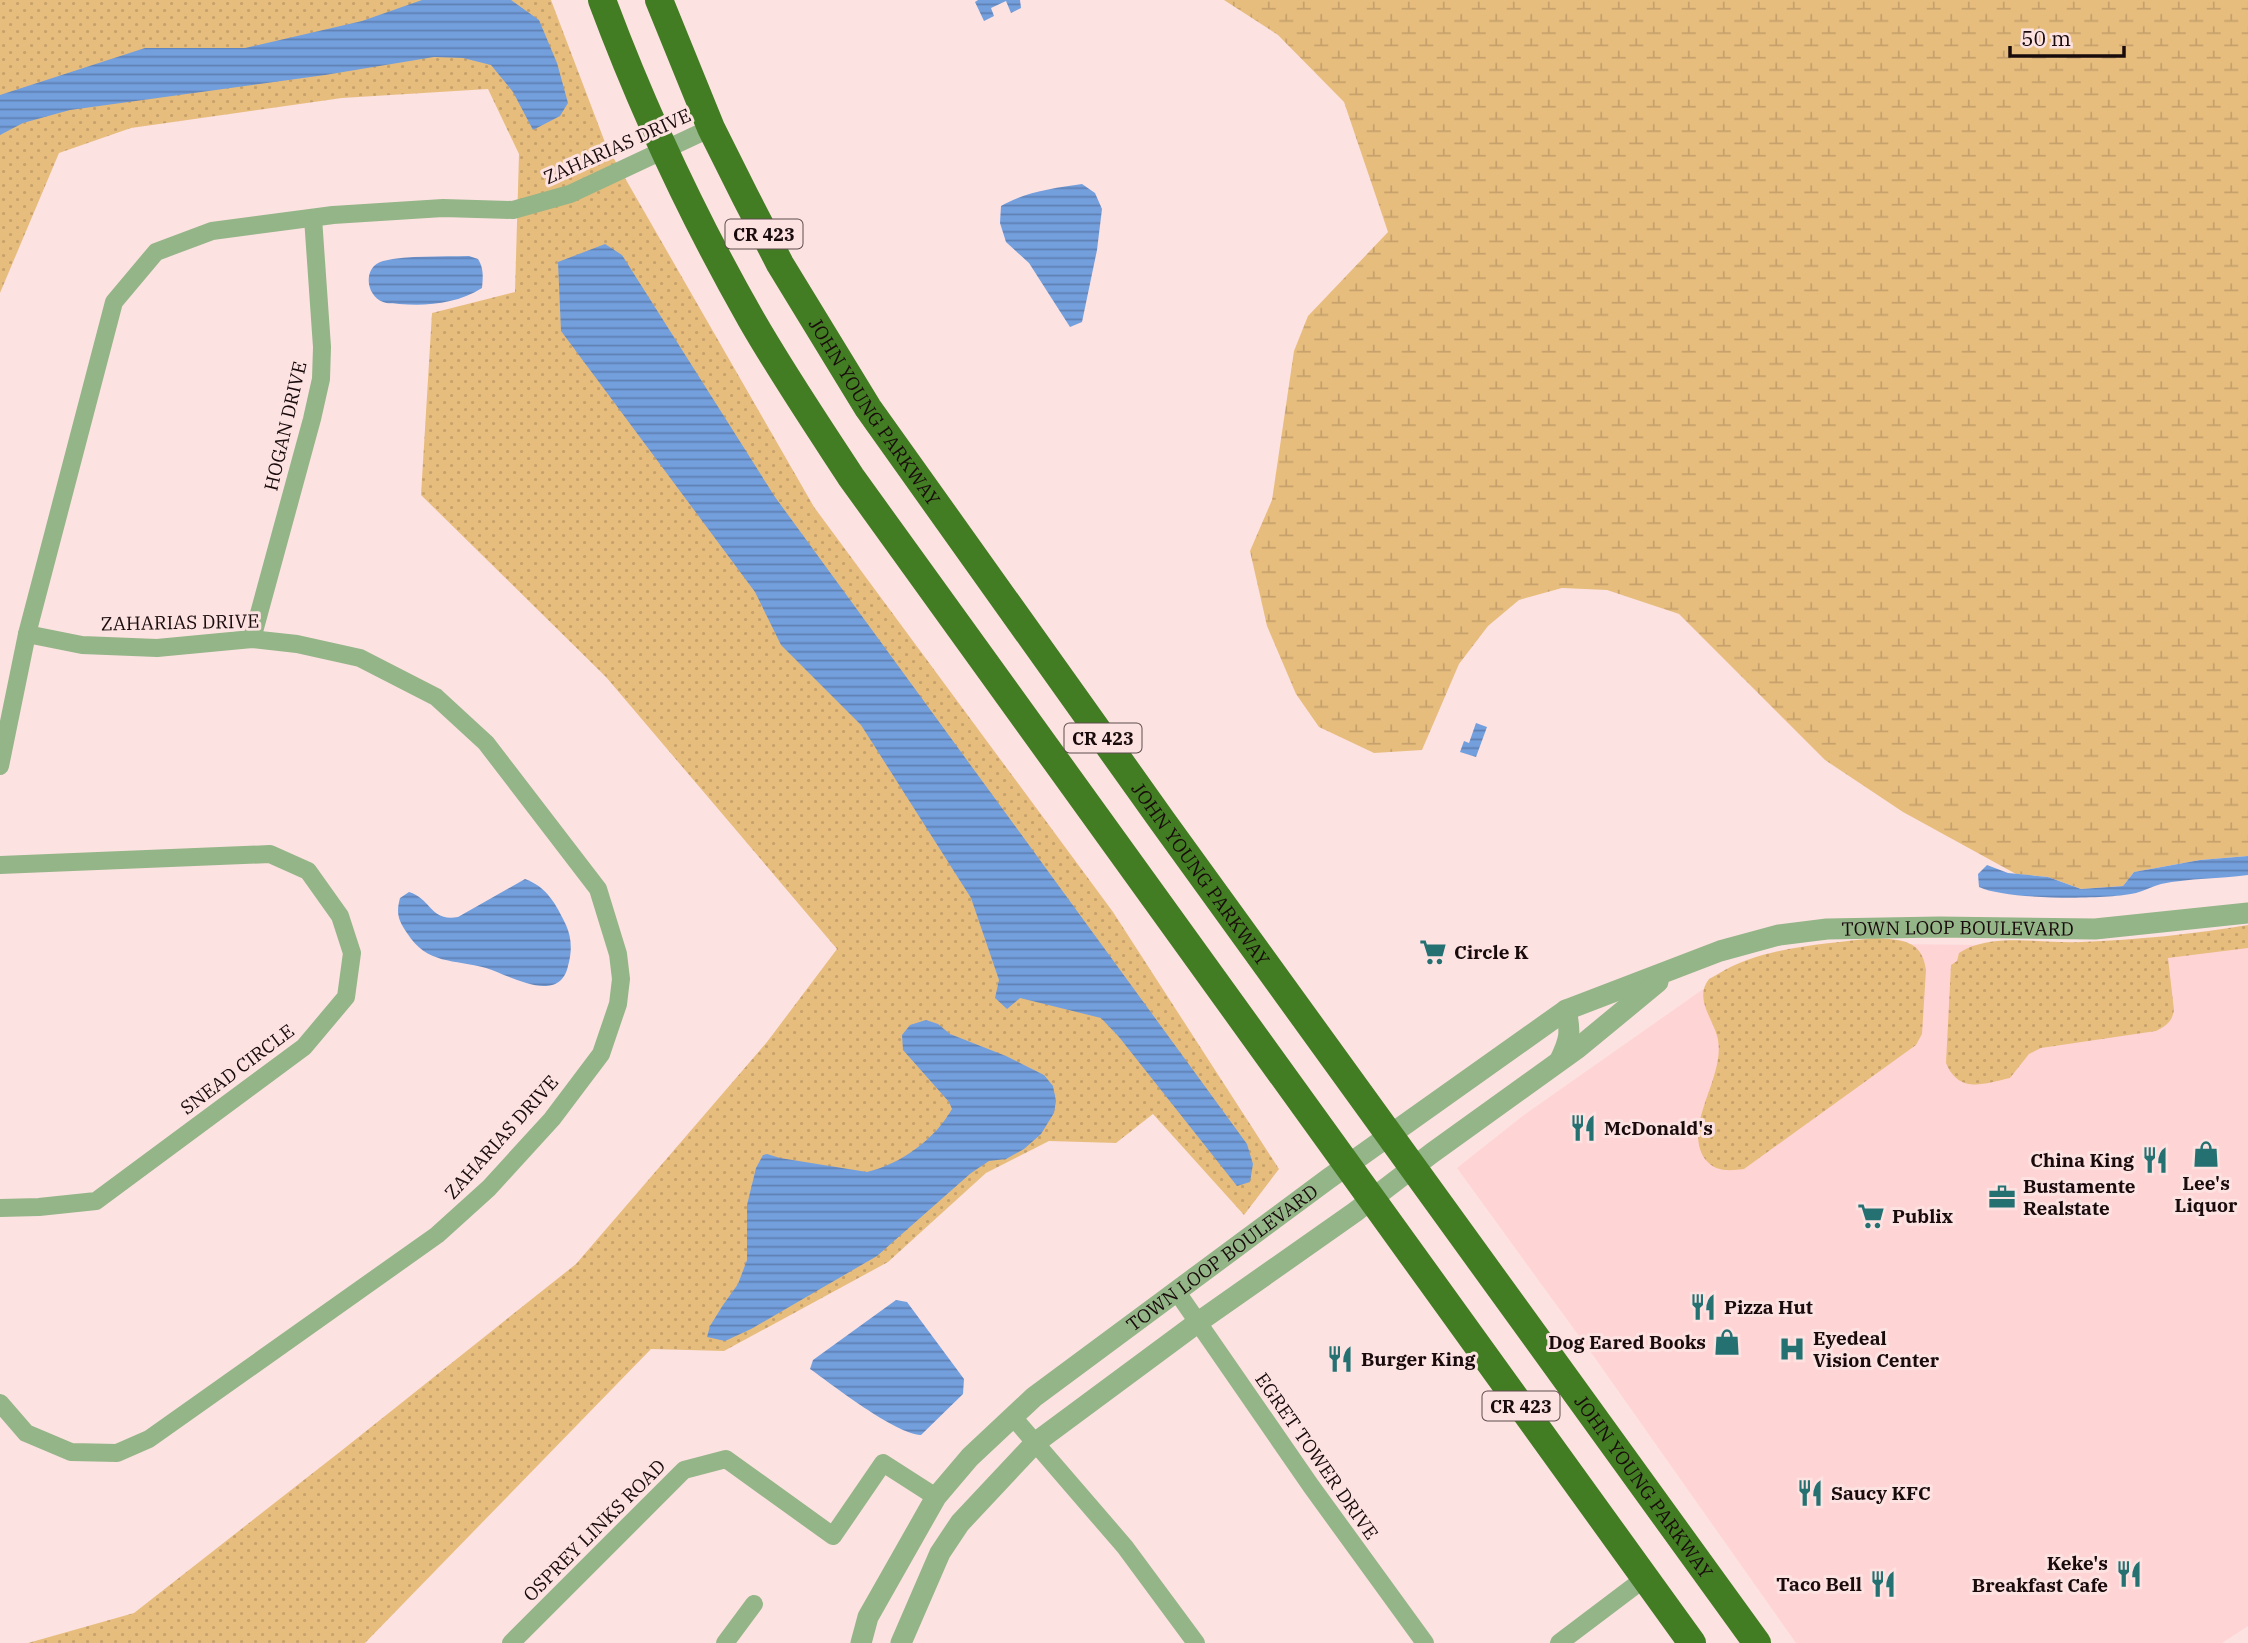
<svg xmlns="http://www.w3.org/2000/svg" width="2248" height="1643" font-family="'IBM Plex Serif',serif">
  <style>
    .built { fill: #ffd4d5 }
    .grass { fill: url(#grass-dots) }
    .wetland { fill: url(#wetland-marsh) }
    .water { fill: url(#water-rules) }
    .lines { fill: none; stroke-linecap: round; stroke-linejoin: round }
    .minor { stroke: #94b587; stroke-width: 18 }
    .tertiary { stroke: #94b587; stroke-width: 21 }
    .trunk { stroke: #427c23; stroke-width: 28 }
    .labels { text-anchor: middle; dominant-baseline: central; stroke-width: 6; stroke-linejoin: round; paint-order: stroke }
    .shield { fill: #fde2e2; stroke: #5d4c4c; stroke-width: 2 }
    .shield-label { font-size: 18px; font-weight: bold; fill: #190b0c }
    .street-label { font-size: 19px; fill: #190b0c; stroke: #fde2e2 }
    .poi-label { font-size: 19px; font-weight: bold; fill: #190b0c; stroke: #fde2e2; text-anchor: start }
  </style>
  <defs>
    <pattern id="grass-dots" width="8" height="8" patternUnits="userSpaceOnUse" patternTransform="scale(1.75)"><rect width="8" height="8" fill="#e7bd7e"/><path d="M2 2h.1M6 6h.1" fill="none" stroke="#c6a16c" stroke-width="1.8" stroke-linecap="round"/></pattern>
    <pattern id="wetland-marsh" width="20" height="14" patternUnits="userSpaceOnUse" patternTransform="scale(1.75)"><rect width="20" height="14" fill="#e7bd7e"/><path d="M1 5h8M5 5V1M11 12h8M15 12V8" fill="none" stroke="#c6a16c"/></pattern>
    <pattern id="water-rules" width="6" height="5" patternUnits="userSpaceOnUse" patternTransform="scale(1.75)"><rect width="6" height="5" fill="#739fdd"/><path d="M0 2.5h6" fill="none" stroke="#5e80b2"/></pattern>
  </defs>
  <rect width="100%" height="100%" fill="#fde2e2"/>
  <path class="built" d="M 2248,930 L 2248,1626 L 2222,1643 L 1796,1643 L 1595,1358 L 1457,1168 L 1524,1115 L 1719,978 L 1882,944 L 2072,946 Z"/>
  <g class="grass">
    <path d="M 0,0 L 551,0 L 606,145 L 814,507 L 1113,912 L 1279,1169 L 1244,1215 L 1153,1114 L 1116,1143 L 1049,1141 L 986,1173 L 888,1262 L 724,1351 L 651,1349 L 365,1643 L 28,1643 L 134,1613 L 341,1451 L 576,1264 L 767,1042 L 837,949 L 606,677 L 421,495 L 432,313 L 515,292 L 519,154 L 488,89 L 342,98 L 131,128 L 59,153 L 0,293 Z"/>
    <path d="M 2248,925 L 2248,948 L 2168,958 L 2174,1010 C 2172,1022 2166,1026 2156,1031 L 2041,1048 L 2029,1054 L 2010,1078 C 1983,1084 1959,1094 1946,1063 L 1951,965 L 1957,961 L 1959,953 C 1990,932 2044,944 2081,942 C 2137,940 2193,934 2248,925 Z"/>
    <path d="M 1875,938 C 1901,940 1922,939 1926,970 L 1922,1034 L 1916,1045 L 1744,1169 C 1729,1171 1715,1172 1705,1159 C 1682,1126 1725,1078 1718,1040 C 1715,1021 1693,999 1709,979 C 1712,977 1715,976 1718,974 C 1761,947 1825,944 1875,938 Z"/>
  </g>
  <path class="wetland" d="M 1224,0 L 2248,0 L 2248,856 L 2200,860 L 2134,872 L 2123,886 L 2081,889 L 2048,877 L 2016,874 L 1903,812 L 1825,760 L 1679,614 L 1607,590 L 1562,588 L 1519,600 L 1488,626 L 1459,664 L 1422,750 L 1374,753 L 1319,727 L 1296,694 L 1267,626 L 1250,551 L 1272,500 L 1294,351 L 1308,316 L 1388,232 L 1344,102 L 1278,35 Z"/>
  <g class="water">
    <path d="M 422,0 L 511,0 L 539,20 L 557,63 L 568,103 L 560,116 L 533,130 L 513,92 L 491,65 L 463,58 L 434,57 L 325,75 L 70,110 L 23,123 L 0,135 L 0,95 L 145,48 L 245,48 L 362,21 Z"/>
    <path d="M 978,0 L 1020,0 L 1021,8 L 1011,13 L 1006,1 L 991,8 L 994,16 L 984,21 L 975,2 Z"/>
    <path d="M 1082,184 L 1095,193 L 1102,209 L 1097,250 L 1082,322 L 1070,327 L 1029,263 L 1006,242 L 1000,223 L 1001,206 C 1025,192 1054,188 1082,184 Z"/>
    <path d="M 605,244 L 622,255 L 775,497 L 1247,1144 L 1253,1164 L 1250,1182 L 1237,1186 L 1119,1037 L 1101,1018 L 1020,998 L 1007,1009 L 995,998 L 999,980 L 971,898 L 861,725 L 781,645 L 755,592 L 561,331 L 558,262 Z"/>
    <path d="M 469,256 L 478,259 C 484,268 483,278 482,288 C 456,304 428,306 399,304 C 394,303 387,304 383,302 C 365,295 363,266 383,261 C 408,255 442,257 469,256 Z"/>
    <path d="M 1476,723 L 1487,727 L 1476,757 L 1460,752 L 1464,741 L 1469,743 Z"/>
    <path d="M 2248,856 L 2248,875 C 2220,879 2189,878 2161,884 C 2153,886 2144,891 2136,893 C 2105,900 2006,900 1979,887 L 1978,874 L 1987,865 L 2008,873 L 2048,877 L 2081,889 L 2123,886 L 2134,872 L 2200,860 Z"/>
    <path d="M 525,879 C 547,887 556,904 566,925 C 572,938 572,952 568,966 C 559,1006 509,975 486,968 C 454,959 427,965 407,933 C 398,920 396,913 400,898 L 409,892 C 432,899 430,922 458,917 Z"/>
    <path d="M 926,1020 L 938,1024 L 950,1034 L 1006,1056 L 1044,1075 L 1053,1086 L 1056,1101 L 1054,1113 L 1041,1134 L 1024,1149 L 1006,1159 L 989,1161 L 971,1173 L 877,1256 L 751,1329 L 725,1341 L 707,1337 L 710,1326 L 723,1305 L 738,1284 L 747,1260 L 747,1205 L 756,1168 L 763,1155 L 767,1154 L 780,1158 L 867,1172 C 901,1164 935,1139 952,1109 L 949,1102 L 903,1050 L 902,1035 L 910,1025 Z"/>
    <path d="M 896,1300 L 907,1302 L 964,1379 L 963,1394 L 921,1435 C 895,1434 833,1385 810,1369 L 813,1360 Z"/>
  </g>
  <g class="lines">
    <g class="minor">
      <path d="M 252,639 L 312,419 L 321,379 L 322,347 L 313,218"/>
      <path d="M 0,766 L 27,634 L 114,302 L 156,252 L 212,231 L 333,215 L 443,208 L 513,210 L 570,194 L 711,128"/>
      <path d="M 0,865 L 270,854 L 308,871 L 340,916 L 352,953 L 346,997 L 304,1047 L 96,1201 L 39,1207 L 0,1208"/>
      <path d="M 1177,1292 L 1311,1486 L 1425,1643"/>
      <path d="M 0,1403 L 26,1433 L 71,1452 L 117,1453 L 149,1439 L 437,1235 L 489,1188 L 552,1119 L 601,1054 L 618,1004 L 621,979 L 618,954 L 598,889 L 486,743 L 436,697 L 360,658 L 297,644 L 252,639 L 157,648 L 82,645 L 27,634"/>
      <path d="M 1013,1417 L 1125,1547 L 1196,1643"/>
      <path d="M 511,1643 L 684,1470 L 726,1459 L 833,1536 L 883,1463 L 936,1497"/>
      <path d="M 725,1643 L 754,1604"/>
      <path d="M 1559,1643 L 1645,1578"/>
    </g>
    <g class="tertiary">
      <path d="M 1560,1060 C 1570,1039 1571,1033 1566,1010"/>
      <path id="s1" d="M 861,1643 L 868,1617 L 936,1497 L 970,1457 L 1034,1397 L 1328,1179 L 1566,1010 L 1720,951 L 1779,935 L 1827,929 L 1939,927 L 2095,929 L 2248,913"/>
      <path d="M 901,1643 L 940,1553 L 960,1523 L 1035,1443 L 1197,1323 L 1355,1212 L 1432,1153 L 1578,1048 L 1658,982"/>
    </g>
    <g class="trunk">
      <path d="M 602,0 C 643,110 693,217 751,319 C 782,373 817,425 851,477 L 1692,1643"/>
      <path id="s2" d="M 659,0 L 711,128 L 745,196 L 780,264 L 868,408 L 1163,822 L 1757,1643"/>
    </g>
  </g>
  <defs>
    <symbol id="supermarket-bare" viewBox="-9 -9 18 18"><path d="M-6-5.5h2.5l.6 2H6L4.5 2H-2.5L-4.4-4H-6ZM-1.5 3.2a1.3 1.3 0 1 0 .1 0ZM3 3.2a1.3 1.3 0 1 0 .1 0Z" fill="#257172" stroke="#fde2e2" stroke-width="2.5" paint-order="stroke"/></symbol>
    <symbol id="restaurant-bare" viewBox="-9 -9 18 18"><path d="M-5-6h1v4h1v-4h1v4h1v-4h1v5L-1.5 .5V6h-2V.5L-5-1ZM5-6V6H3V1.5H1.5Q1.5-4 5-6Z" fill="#257172" stroke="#fde2e2" stroke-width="2.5" paint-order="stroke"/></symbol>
    <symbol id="shop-bare" viewBox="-9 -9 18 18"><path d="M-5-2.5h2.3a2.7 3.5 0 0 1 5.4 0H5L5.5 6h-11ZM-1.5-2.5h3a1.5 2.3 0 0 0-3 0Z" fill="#257172" stroke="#fde2e2" stroke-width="2.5" paint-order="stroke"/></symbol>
    <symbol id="office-bare" viewBox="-9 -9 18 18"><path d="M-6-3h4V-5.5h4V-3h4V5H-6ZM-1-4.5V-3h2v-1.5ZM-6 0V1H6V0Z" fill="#257172" stroke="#fde2e2" stroke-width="2.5" paint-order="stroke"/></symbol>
    <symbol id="hospital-bare" viewBox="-9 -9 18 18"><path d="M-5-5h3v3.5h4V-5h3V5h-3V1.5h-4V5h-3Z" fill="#257172" stroke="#fde2e2" stroke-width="2.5" paint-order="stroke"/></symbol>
  </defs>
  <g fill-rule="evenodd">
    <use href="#supermarket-bare" x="1414" y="933" width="38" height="38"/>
    <use href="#restaurant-bare" x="1564" y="1109" width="38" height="38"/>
    <use href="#shop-bare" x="2187" y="1135" width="38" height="38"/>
    <use href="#restaurant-bare" x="2136" y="1141" width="38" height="38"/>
    <use href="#office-bare" x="1983" y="1178" width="38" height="38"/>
    <use href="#supermarket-bare" x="1852" y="1197" width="38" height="38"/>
    <use href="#restaurant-bare" x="1684" y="1288" width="38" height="38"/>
    <use href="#shop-bare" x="1708" y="1323" width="38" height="38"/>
    <use href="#hospital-bare" x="1773" y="1330" width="38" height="38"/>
    <use href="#restaurant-bare" x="1321" y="1340" width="38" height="38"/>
    <use href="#restaurant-bare" x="1791" y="1474" width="38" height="38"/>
    <use href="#restaurant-bare" x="2110" y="1555" width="38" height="38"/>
    <use href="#restaurant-bare" x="1864" y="1565" width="38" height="38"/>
  </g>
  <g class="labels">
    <g class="shield">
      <rect x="725.5" y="219.5" width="77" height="29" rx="5"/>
      <rect x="1064.5" y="723.5" width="77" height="29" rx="5"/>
      <rect x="1482.5" y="1391.5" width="77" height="29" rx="5"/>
    </g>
    <g class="shield-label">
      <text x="764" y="234">CR 423</text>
      <text x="1103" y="738">CR 423</text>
      <text x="1521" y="1406">CR 423</text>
    </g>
    <g class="street-label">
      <text transform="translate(617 146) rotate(-24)">ZAHARIAS DRIVE</text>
      <text stroke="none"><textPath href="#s2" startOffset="466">JOHN YOUNG PARKWAY</textPath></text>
      <text transform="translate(285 426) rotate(-77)">HOGAN DRIVE</text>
      <text transform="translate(180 622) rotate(-1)">ZAHARIAS DRIVE</text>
      <text stroke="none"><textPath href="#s2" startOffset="1032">JOHN YOUNG PARKWAY</textPath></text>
      <text stroke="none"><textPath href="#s1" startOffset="1368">TOWN LOOP BOULEVARD</textPath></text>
      <text transform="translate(237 1069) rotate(-37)">SNEAD CIRCLE</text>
      <text transform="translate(501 1137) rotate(-48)">ZAHARIAS DRIVE</text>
      <text stroke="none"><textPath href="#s1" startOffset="539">TOWN LOOP BOULEVARD</textPath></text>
      <text transform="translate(1317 1456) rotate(55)">EGRET TOWER DRIVE</text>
      <text stroke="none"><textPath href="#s2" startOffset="1788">JOHN YOUNG PARKWAY</textPath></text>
      <text transform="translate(594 1530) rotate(-45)">OSPREY LINKS ROAD</text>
    </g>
    <g class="poi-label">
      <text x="1454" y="952">Circle K</text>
      <text x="1604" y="1128">McDonald's</text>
      <text x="2134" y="1160" text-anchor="end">China King</text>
      <text x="2206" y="1183" text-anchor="middle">Lee's<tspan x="2206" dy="22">Liquor</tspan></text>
      <text x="2023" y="1186">Bustamente<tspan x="2023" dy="22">Realstate</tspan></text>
      <text x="1892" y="1216">Publix</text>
      <text x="1724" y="1307">Pizza Hut</text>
      <text x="1813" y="1338">Eyedeal<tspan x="1813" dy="22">Vision Center</tspan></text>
      <text x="1706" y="1342" text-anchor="end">Dog Eared Books</text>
      <text x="1361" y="1359">Burger King</text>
      <text x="1831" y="1493">Saucy KFC</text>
      <text x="2108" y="1563" text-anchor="end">Keke's<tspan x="2108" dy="22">Breakfast Cafe</tspan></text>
      <text x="1862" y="1584" text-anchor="end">Taco Bell</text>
    </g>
  </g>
  <path d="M2010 46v10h114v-10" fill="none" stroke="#190b0c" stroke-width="3.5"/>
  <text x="2021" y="46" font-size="21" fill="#190b0c" stroke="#fde2e2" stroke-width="5" paint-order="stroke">50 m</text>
</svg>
